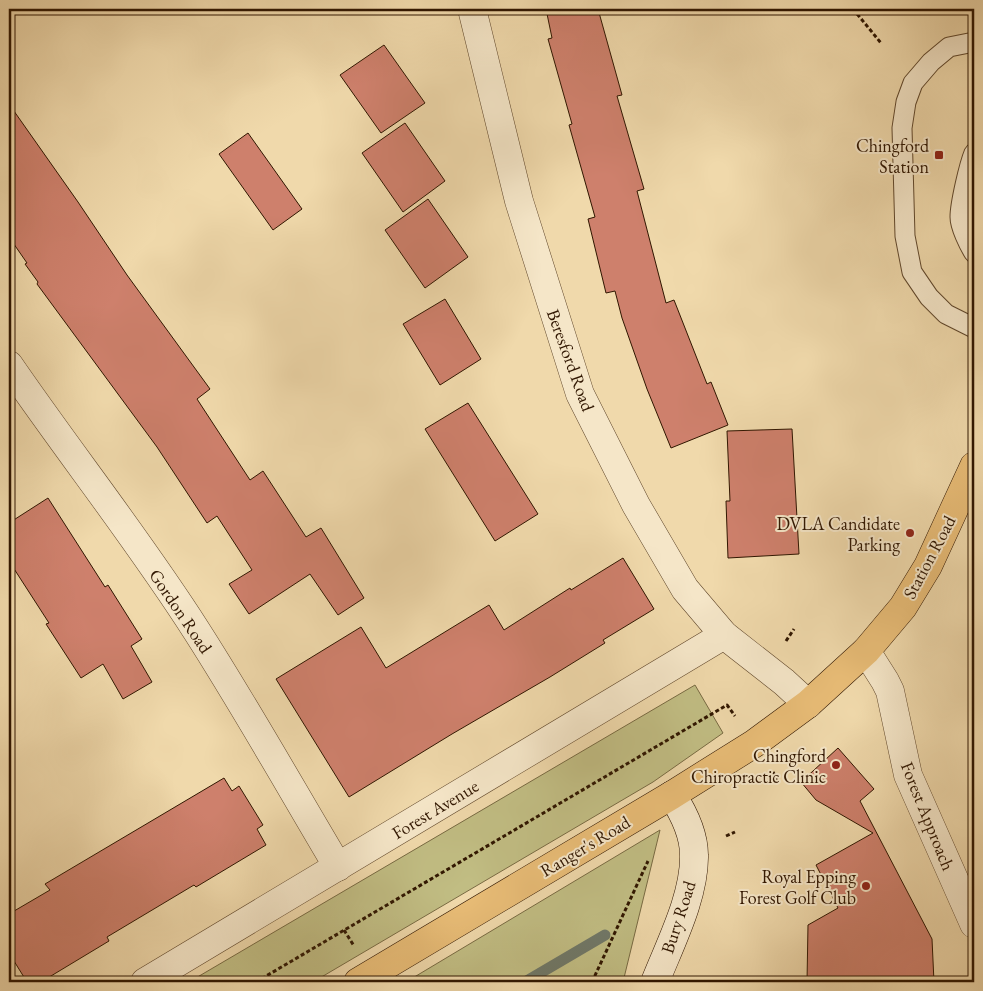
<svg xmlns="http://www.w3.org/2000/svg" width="983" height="991" font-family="'EB Garamond',serif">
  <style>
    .green { fill: #c1bd83; stroke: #786a42 }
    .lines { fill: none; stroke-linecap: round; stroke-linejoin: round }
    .stream { stroke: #707868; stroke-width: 11 }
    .building { fill: #ce806c; stroke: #301600 }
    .lane-casing { stroke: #60472b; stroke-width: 21 }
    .street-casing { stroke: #60472b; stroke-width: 29 }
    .secondary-casing { stroke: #301600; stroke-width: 29 }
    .primary-casing { stroke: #301600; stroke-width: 29 }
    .path { stroke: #301600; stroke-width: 3; stroke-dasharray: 4 2.5; stroke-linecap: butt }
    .lane { stroke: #f5e6c8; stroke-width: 19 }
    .street { stroke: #f5e6c8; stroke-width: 28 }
    .secondary { stroke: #f5e6c8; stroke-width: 28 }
    .primary { stroke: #e8bc76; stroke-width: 28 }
    .poi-dot { fill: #8f2418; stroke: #f5e6c8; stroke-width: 2 }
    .labels { text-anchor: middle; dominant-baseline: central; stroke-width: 4; stroke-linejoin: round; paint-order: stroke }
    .poi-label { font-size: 18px; fill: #301600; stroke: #f5e6c8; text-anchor: end }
    .street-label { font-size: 18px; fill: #301600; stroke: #f5e6c8 }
  </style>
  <rect width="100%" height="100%" fill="#f0d9ab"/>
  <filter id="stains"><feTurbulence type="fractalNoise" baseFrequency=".004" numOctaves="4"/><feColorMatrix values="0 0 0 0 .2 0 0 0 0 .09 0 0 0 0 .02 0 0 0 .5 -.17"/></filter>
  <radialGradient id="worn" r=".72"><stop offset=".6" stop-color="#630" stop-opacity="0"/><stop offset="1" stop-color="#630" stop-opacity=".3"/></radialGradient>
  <g class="green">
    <path d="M 695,685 L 723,733 L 653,782 L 313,982 L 189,982 Z"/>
    <path d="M 660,830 L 623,982 L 406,982 Z"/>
  </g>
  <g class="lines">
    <path class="stream" d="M 525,982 L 605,935"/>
  </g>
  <g class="building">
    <path d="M 546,9 L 598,9 L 622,95 L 617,96 L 644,189 L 637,191 L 666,303 L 674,300 L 707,384 L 711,382 L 728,425 L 671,448 L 647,389 L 622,318 L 615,291 L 606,293 L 588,219 L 595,217 L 569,125 L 572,124 L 548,39 L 552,38 Z"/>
    <path d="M 384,45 L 425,103 L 381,133 L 340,75 Z"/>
    <path d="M 9,104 L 78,202 L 127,275 L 210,389 L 197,399 L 250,480 L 263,471 L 306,537 L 321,528 L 364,598 L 338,615 L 310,574 L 249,614 L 229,584 L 252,570 L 217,516 L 207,523 L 157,447 L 37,284 L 38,282 L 25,264 L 27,263 L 9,237 Z"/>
    <path d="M 405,123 L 445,181 L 403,212 L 362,153 Z"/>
    <path d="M 248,133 L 302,209 L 273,230 L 219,154 Z"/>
    <path d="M 428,199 L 468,257 L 425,288 L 385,230 Z"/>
    <path d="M 445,299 L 481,359 L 440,385 L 403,324 Z"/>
    <path d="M 468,403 L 538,514 L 495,541 L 425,429 Z"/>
    <path d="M 792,429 L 799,554 L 728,558 L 726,501 L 730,501 L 727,431 Z"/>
    <path d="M 48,498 L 105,587 L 108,585 L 142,639 L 131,646 L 152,682 L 123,699 L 103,664 L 81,678 L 46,624 L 49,623 L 9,561 L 9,523 Z"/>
    <path d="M 623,558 L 654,609 L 603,640 L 605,643 L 550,677 L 452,734 L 349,797 L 276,679 L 361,627 L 386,668 L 489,605 L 504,630 L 570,588 L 571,590 Z"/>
    <path d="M 838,748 L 874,789 L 860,801 L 932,939 L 934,982 L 807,982 L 808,925 L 838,908 L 816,865 L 873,833 L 816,800 L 801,782 Z"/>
    <path d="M 224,778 L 232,791 L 239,786 L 263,825 L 257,829 L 266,845 L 196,887 L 194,885 L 107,937 L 109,941 L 41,982 L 27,982 L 9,953 L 9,914 L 50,890 L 45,884 Z"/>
  </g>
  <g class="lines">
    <defs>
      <g id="lane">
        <path d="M 974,42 L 949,47 L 931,62 L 913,83 L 906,102 L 902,128 L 905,236 L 912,272 L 929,297 L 946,314 L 974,328"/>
        <path d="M 974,153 C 969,165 960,204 960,217 C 960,227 969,245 974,253"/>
      </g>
      <g id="street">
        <path d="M 472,9 L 519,201 L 580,394 L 636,505 L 685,589 L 724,635 L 784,682 L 808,704"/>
        <path d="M 9,365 C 70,454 138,539 196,630 C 246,708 291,788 338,867"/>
        <path d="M 866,651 L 885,681 L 890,691 L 908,775 L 974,924"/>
        <path d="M 145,982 L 724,635"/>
      </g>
      <path id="secondary" d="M 655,982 C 670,944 695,896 694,855 C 694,834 683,812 672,795"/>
      <path id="primary" d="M 358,982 L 672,795 L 755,743 L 808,704 L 866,651 L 903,607 L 928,566 L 974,466"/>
    </defs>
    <use href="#lane" class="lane-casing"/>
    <use href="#street" class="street-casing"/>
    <use href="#secondary" class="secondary-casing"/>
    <use href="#primary" class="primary-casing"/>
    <g class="path">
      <path d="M 853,9 L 881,43"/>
      <path d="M 954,9 L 968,11"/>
      <path d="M 786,641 L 794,629"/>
      <path d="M 773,772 L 777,780"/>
      <path d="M 726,836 L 735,832"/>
      <path d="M 344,930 L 354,946"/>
      <path d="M 256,982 L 727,705 L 735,716"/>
      <path d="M 592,982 L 648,861"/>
    </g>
    <use href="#lane" class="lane"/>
    <use href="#street" class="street"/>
    <use href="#secondary" class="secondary"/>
    <use href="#primary" class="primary"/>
  </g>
  <g class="poi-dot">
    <rect x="934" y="150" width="10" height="10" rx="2.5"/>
    <circle cx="910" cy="533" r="5"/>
    <circle cx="836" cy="765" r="5"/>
    <circle cx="866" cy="886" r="5"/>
  </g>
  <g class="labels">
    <g class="poi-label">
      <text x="929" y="145">Chingford<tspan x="929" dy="21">Station</tspan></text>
      <text x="900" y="523">DVLA Candidate<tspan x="900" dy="21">Parking</tspan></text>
      <text x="826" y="755">Chingford<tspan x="826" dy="21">Chiropractic Clinic</tspan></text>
      <text x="856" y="876">Royal Epping<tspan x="856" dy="21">Forest Golf Club</tspan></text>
    </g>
    <g class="street-label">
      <text transform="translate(571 360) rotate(70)">Beresford Road</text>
      <text transform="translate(929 557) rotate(-62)">Station Road</text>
      <text transform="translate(181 611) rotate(56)">Gordon Road</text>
      <text transform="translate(435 809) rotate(-31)">Forest Avenue</text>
      <text transform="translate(928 816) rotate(68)">Forest Approach</text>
      <text transform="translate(585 846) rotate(-31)">Ranger's Road</text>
      <text transform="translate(678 917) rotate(-72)">Bury Road</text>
    </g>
  </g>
  <rect width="983" height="991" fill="none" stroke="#f0d9ab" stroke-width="30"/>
  <rect x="10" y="10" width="963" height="971" fill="none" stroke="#301600" stroke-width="2.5"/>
  <rect x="15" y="15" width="953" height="961" fill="none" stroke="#301600"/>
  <rect width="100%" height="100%" filter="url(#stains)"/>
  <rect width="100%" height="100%" fill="url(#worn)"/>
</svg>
